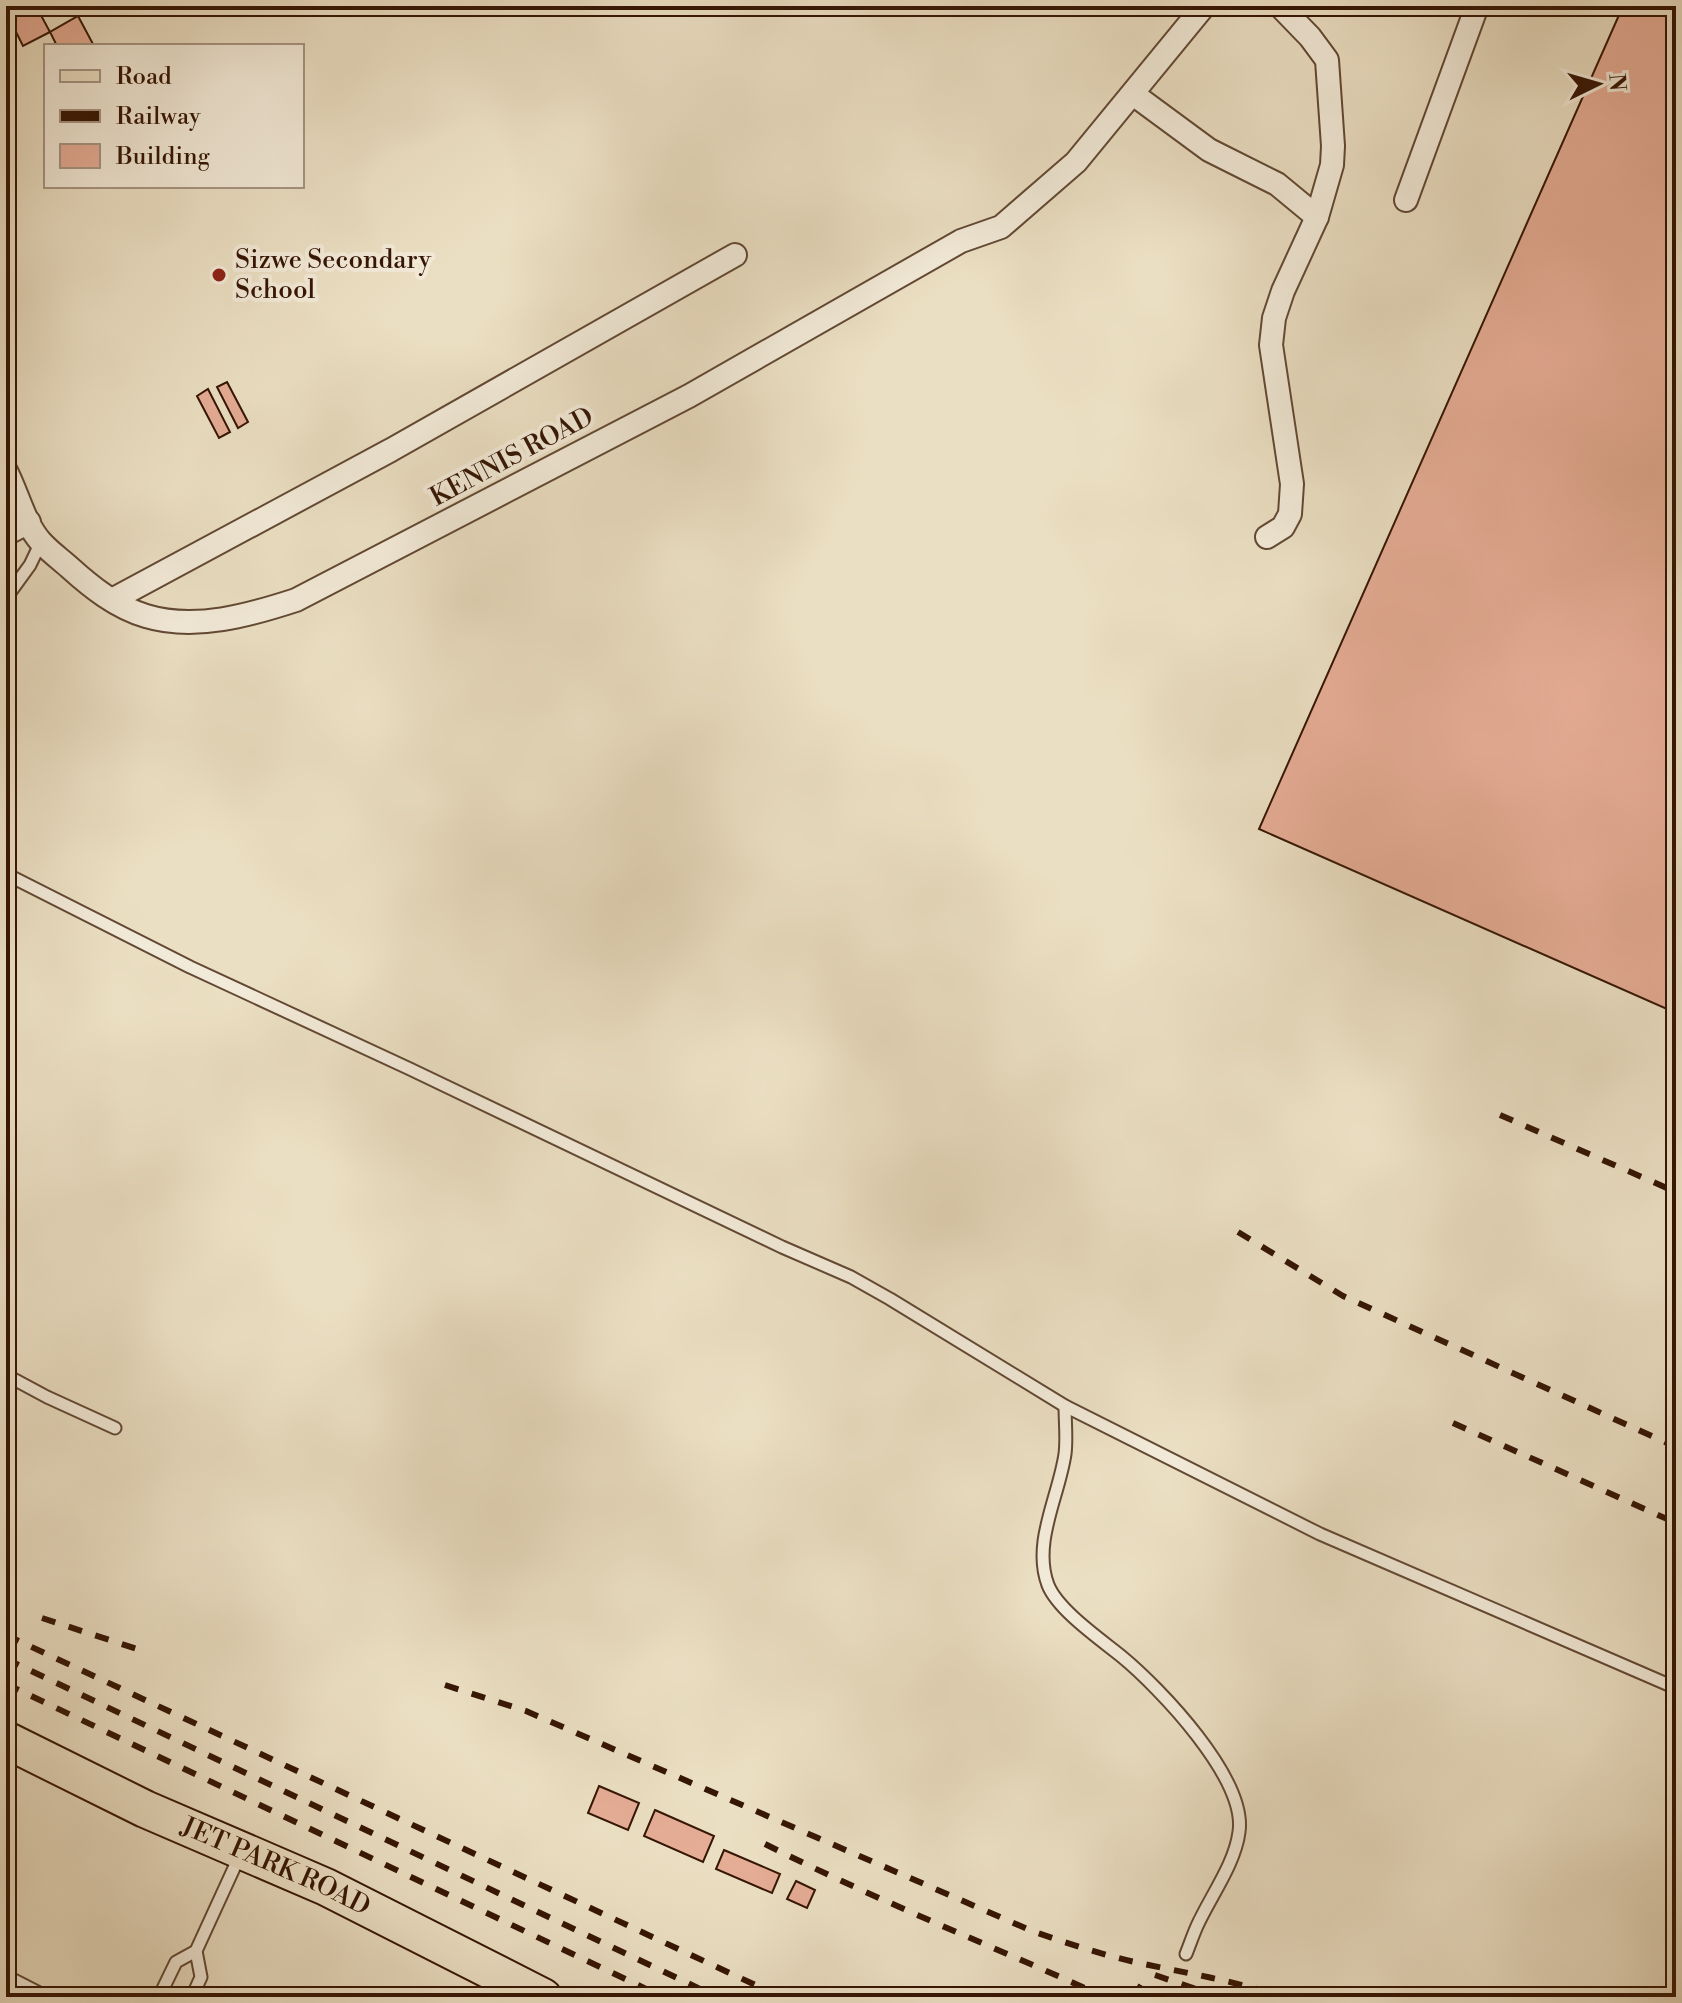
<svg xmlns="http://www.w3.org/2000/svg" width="1682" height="2003" font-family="'Libre Bodoni',serif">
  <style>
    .building { fill: #e6ad96; stroke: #351504; stroke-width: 2 }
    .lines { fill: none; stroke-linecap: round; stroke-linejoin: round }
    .service-casing { stroke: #624834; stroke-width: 15 }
    .minor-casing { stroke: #624834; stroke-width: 26 }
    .primary-casing { stroke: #351504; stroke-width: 40 }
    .service { stroke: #f2ead8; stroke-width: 11 }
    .minor { stroke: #f2ead8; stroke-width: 22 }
    .primary { stroke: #ebdfc3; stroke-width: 36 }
    .rail { stroke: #351504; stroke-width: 6; stroke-dasharray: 14 14; stroke-linecap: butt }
    .poi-dot { fill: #8f2418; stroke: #f2ead8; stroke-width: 3 }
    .labels { text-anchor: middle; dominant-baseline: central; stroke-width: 8; stroke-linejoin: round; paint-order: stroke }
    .poi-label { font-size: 26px; fill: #351504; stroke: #f2ead8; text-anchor: start }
    .street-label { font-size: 26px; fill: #351504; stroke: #f2ead8 }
  </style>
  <rect width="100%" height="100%" fill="#ebdfc3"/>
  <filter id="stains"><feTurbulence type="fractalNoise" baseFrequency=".0025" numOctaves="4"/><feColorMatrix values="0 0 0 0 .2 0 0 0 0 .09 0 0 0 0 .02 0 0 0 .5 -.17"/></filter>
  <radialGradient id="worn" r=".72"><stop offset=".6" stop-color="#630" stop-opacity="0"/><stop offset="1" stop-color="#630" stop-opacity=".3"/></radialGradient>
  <g class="building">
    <path d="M 6,6 L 36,6 L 50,32 L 23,46 L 6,12 Z"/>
    <path d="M 1623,6 L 1676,6 L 1676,1013 L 1259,829 Z"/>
    <path d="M 78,16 L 93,44 L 89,46 L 57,46 L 50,32 Z"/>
    <path d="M 227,382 L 248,422 L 238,428 L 217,387 Z"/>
    <path d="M 208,389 L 230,432 L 219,438 L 197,396 Z"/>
    <path d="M 599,1786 L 639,1803 L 628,1830 L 588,1813 Z"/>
    <path d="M 655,1810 L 714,1836 L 703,1862 L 644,1836 Z"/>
    <path d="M 724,1850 L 780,1874 L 772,1893 L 716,1869 Z"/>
    <path d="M 796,1881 L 815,1890 L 807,1908 L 787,1899 Z"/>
  </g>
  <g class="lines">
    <defs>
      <g id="service">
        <path d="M 6,598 L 30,565 L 41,542"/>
        <path d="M 6,874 L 190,967 L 410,1069 L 782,1247 L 851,1277 L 890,1299 L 1065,1406 L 1320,1534 L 1676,1688"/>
        <path d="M 6,1375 L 47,1397 L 115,1428"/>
        <path d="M 1065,1406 C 1065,1422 1067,1439 1065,1454 C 1059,1496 1032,1543 1048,1585 C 1058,1610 1100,1639 1121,1656 C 1160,1688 1247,1779 1239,1832 C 1235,1864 1210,1897 1197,1926 C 1193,1935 1190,1944 1186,1954"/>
        <path d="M 6,1976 L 47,1997"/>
        <path d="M 159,1997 L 176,1962 L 196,1951 L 240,1855"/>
        <path d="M 192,1997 L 201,1977 L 196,1951"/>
      </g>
      <g id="minor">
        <path d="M 1133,94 L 1209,150 L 1277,184 L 1317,217"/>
        <path d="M 1406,200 L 1477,6"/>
        <path d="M 6,471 C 18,494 24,523 41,542 C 49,551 60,559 69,567 C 91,587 116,607 146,616 C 195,631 250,615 296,600 L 689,396 L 961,241 L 1001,227 L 1076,162 L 1204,6"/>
        <path d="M 6,534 L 29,522"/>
        <path d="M 1267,537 L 1283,527 L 1290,514 L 1292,484 L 1271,345 L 1274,318 L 1283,291 L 1317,217 L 1332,165 L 1333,146 L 1327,60 L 1310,37 L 1280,6"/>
        <path d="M 112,600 L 391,450 L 735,255"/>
      </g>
      <g id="primary">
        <path id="s1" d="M 6,1740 L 145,1809 L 326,1887 L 543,1997"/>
      </g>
    </defs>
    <use href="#service" class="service-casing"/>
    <use href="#minor" class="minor-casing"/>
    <use href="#primary" class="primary-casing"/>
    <use href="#service" class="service"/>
    <use href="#minor" class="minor"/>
    <use href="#primary" class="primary"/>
    <g class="rail">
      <path d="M 1500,1115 L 1676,1192"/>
      <path d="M 1238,1232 L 1343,1296 L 1676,1447"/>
      <path d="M 1453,1423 L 1676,1523"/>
      <path d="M 42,1618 L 137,1649"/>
      <path d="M 6,1635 L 781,1997"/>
      <path d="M 6,1659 L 717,1997"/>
      <path d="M 6,1684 L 663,1997"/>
      <path d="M 445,1685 L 526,1711 L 1032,1931 C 1069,1944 1106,1956 1144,1964 C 1191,1974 1236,1981 1282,1997"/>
      <path d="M 765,1844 C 876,1900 992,1946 1105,1997"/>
      <path d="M 1155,1975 L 1219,1997"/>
      <path d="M 1137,1986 L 1156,1997"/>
    </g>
  </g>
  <circle class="poi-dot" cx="219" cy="275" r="8"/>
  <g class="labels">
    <g class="poi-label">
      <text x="235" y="260">Sizwe Secondary<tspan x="235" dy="30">School</tspan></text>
    </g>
    <g class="street-label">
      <text transform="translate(512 457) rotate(-28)">KENNIS ROAD</text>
      <text stroke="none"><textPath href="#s1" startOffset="298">JET PARK ROAD</textPath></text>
    </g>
  </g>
  <rect width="1682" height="2003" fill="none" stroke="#ebdfc3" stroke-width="32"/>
  <rect x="8" y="8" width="1666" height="1987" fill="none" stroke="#351504" stroke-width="4"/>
  <rect x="16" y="16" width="1650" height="1971" fill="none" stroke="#351504" stroke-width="2"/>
  <rect x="44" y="44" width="260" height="144" fill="#f2ead8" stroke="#a69583" stroke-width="2"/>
  <rect x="60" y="70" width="40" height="12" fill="#ebdfc3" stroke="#a69583" stroke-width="2"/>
  <text x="116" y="84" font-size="24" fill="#351504">Road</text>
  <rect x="60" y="110" width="40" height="12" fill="#351504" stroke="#a69583" stroke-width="2"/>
  <text x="116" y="124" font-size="24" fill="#351504">Railway</text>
  <rect x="60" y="144" width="40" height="24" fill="#e6ad96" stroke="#a69583" stroke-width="2"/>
  <text x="116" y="164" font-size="24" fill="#351504">Building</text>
  <g transform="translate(1598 84) rotate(85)" stroke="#f2ead8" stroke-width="6" paint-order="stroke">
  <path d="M0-6L14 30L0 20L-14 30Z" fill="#351504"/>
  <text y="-12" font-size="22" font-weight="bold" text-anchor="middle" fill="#351504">N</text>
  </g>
  <rect width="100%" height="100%" filter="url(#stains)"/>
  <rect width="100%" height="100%" fill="url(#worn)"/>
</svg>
